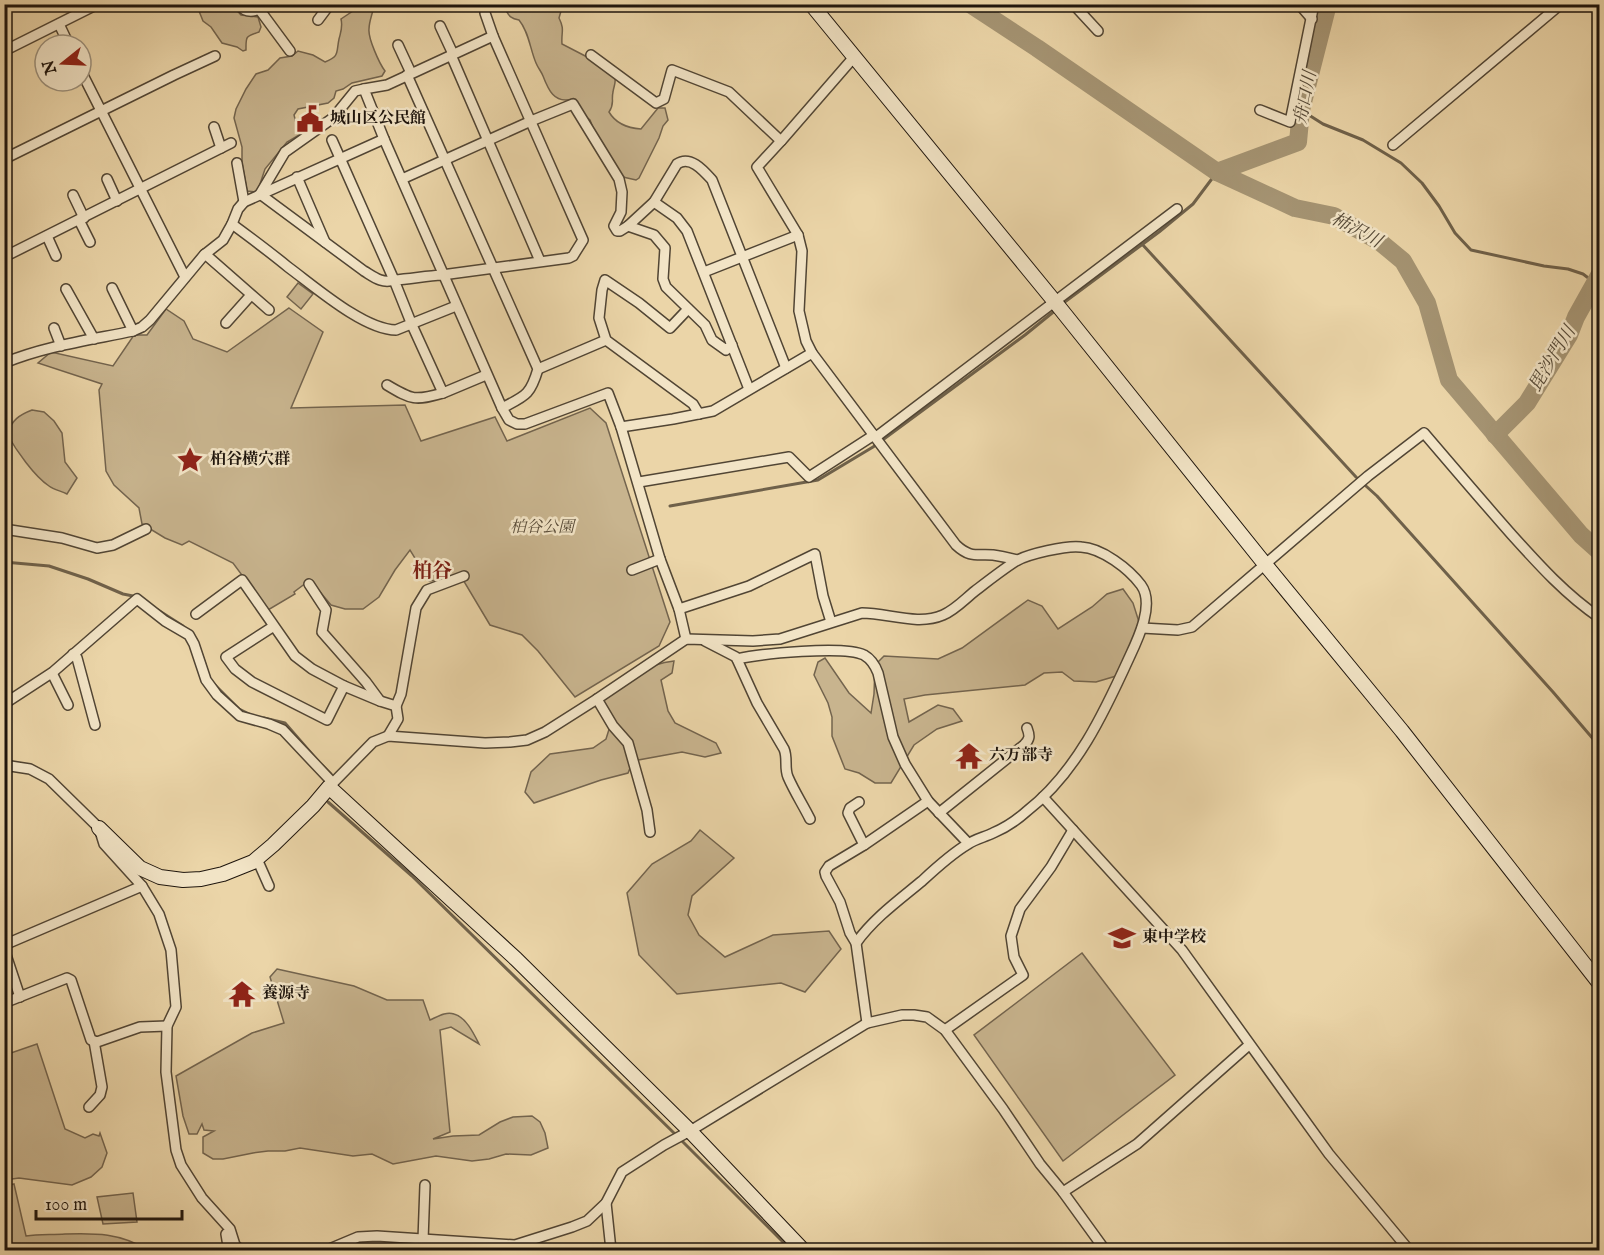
<svg xmlns="http://www.w3.org/2000/svg" width="1604" height="1255" font-family="'IM FELL English','Noto Serif JP',serif">
  <style>
    .green { fill: #c8b48e; stroke: #73644e; stroke-width: 1.5 }
    .lines { fill: none; stroke-linecap: round; stroke-linejoin: round }
    .stream { stroke: #6f614a; stroke-width: 3 }
    .river { stroke: #a59473; stroke-width: 18 }
    .street-casing { stroke: #514534; stroke-width: 12 }
    .secondary-casing { stroke: #1e150d; stroke-width: 16 }
    .street { stroke: #f2e4c6; stroke-width: 9 }
    .secondary { stroke: #f2e4c6; stroke-width: 14 }
    .labels { text-anchor: middle; dominant-baseline: central; stroke-width: 5; stroke-linejoin: round; paint-order: stroke }
    .poi-label { font-size: 16px; font-weight: bold; fill: #1e150d; stroke: #f2e4c6; text-anchor: start }
    .park-label { font-size: 16px; font-style: italic; fill: #5a4d3a; stroke: #f2e4c6 }
    .water-label { font-size: 18px; font-style: italic; fill: #544836; stroke: #f2e4c6 }
    .quarter-label { font-size: 20px; font-weight: bold; fill: #7a1f14; stroke: #f2e4c6 }
  </style>
  <rect width="100%" height="100%" fill="#ebd5a8"/>
  <filter id="stains"><feTurbulence type="fractalNoise" baseFrequency=".00333" numOctaves="4"/><feColorMatrix values="0 0 0 0 .2 0 0 0 0 .09 0 0 0 0 .02 0 0 0 .5 -.17"/></filter>
  <radialGradient id="worn" r=".72"><stop offset=".6" stop-color="#630" stop-opacity="0"/><stop offset="1" stop-color="#630" stop-opacity=".3"/></radialGradient>
  <g class="green">
    <path d="M 189,5 L 232,5 L 241,15 L 258,17 L 261,27 L 259,32 C 245,37 246,36 246,50 L 243,51 L 237,47 L 222,43 L 211,27 L 203,21 L 199,11 Z"/>
    <path d="M 362,5 L 374,5 C 373,13 369,21 369,29 C 368,38 379,63 385,71 L 382,76 L 352,83 L 343,89 L 336,91 L 334,98 L 328,103 L 298,109 L 294,115 L 296,123 L 306,131 L 287,142 L 265,169 L 259,187 L 256,192 L 247,191 L 242,163 L 242,147 L 234,118 L 236,109 L 246,89 L 256,74 L 268,70 L 280,58 L 292,56 L 298,51 L 313,55 L 325,62 C 340,56 336,53 339,39 C 341,31 343,27 341,19 Z"/>
    <path d="M 502,5 L 573,5 L 570,8 L 561,11 L 559,18 C 565,30 561,32 562,44 L 591,59 L 615,76 C 616,84 614,85 613,92 C 611,101 615,103 609,112 C 616,124 627,128 641,129 L 658,108 L 665,108 L 668,120 L 663,126 L 659,138 L 639,178 L 636,180 L 623,177 L 597,138 L 590,120 L 585,116 L 578,104 L 572,99 C 554,104 548,89 543,76 C 541,71 538,68 536,63 C 530,49 529,32 519,20 C 507,18 509,13 502,5 Z"/>
    <path d="M 298,283 L 313,294 L 301,309 L 287,297 Z"/>
    <path d="M 289,308 L 323,332 L 291,408 L 405,405 L 421,441 L 495,417 L 507,441 L 590,408 L 606,423 L 670,622 L 659,646 L 575,697 L 538,651 L 522,635 L 490,625 L 462,578 L 429,581 L 410,550 L 395,570 L 379,597 L 363,609 L 345,609 L 331,605 L 310,580 L 294,592 L 295,594 L 268,610 L 233,563 L 189,541 L 182,545 L 165,538 L 142,524 L 139,508 L 114,485 L 106,471 L 99,390 L 102,384 L 38,363 L 51,352 L 113,366 L 134,335 L 147,335 L 166,309 L 184,321 L 193,339 L 227,352 Z"/>
    <path d="M 32,410 L 44,412 L 54,421 L 62,433 L 65,462 L 77,478 L 67,494 C 62,491 54,490 49,486 C 34,476 16,450 7,434 C 12,420 19,415 32,410 Z"/>
    <path d="M 1123,589 L 1133,603 L 1139,622 L 1125,659 L 1116,676 L 1096,682 L 1074,681 L 1062,672 L 1044,673 L 1025,685 L 925,695 L 904,699 L 909,722 L 938,705 L 953,709 L 962,721 L 937,729 L 914,745 L 891,783 L 875,783 L 859,773 L 845,769 L 832,736 L 832,717 L 828,703 L 814,675 L 818,662 L 825,658 L 849,693 L 871,713 L 874,694 L 875,665 L 884,656 L 938,659 L 962,648 L 1028,600 L 1042,606 L 1058,629 L 1092,607 L 1107,594 Z"/>
    <path d="M 674,661 L 672,673 L 661,680 L 668,711 L 675,723 L 716,743 L 721,753 L 705,757 L 682,752 L 633,761 L 628,773 L 601,780 L 534,803 L 525,792 L 531,772 L 550,754 L 593,748 L 606,739 L 611,723 L 599,703 C 624,683 640,665 674,661 Z"/>
    <path d="M 700,830 L 734,858 L 692,896 L 688,915 L 699,935 L 725,957 L 773,935 L 829,931 L 841,949 L 805,992 L 781,983 L 677,994 L 639,955 L 627,893 L 652,864 L 691,841 Z"/>
    <path d="M 1082,953 L 1175,1075 L 1063,1161 L 974,1035 Z"/>
    <path d="M 277,969 L 354,986 L 387,1000 L 423,1000 L 430,1020 C 437,1017 446,1011 454,1014 C 466,1017 474,1034 479,1044 L 451,1027 L 440,1030 L 450,1132 L 433,1139 L 453,1136 L 479,1135 L 500,1122 L 513,1117 L 532,1116 L 540,1122 L 545,1133 L 548,1148 L 531,1155 L 506,1154 L 489,1159 L 472,1161 L 436,1156 L 393,1164 L 372,1154 L 353,1156 L 300,1148 L 285,1151 L 268,1151 L 253,1153 L 223,1159 L 213,1159 L 203,1153 L 203,1137 L 214,1131 L 204,1130 L 202,1124 L 197,1134 L 189,1134 L 183,1116 L 176,1076 L 252,1033 L 284,1023 L 270,977 Z"/>
    <path d="M 37,1044 L 65,1129 L 85,1138 L 93,1134 L 99,1136 L 100,1133 L 107,1153 L 102,1167 L 91,1177 L 72,1185 L 19,1178 L 5,1180 L 5,1055 Z"/>
    <path d="M 14,1184 L 26,1236 C 39,1234 52,1235 65,1234 C 96,1233 120,1233 148,1250 L 5,1250 L 5,1186 Z"/>
    <path d="M 133,1193 L 137,1222 L 103,1224 L 97,1197 Z"/>
  </g>
  <g class="lines">
    <g class="stream">
      <path d="M 1301,110 L 1323,124 L 1363,140 L 1401,163 L 1422,183 L 1439,206 L 1455,233 L 1471,250 L 1544,266 L 1568,269 L 1583,274 L 1595,283"/>
      <path d="M 1142,244 L 1356,477 L 1377,496 L 1553,692 L 1600,747"/>
      <path d="M 1062,304 L 1159,232 L 1193,204 L 1217,172"/>
      <path d="M 670,506 L 818,480 L 873,447 L 1025,335 L 1057,309"/>
      <path d="M 4,562 L 49,566 L 88,579 L 123,594 L 138,597"/>
      <path d="M 158,610 L 183,626"/>
      <path d="M 196,639 L 205,664"/>
      <path d="M 213,683 L 239,709 L 249,714"/>
      <path d="M 264,718 L 285,723 L 318,761"/>
      <path d="M 322,765 L 331,774"/>
      <path d="M 328,802 L 412,876 L 676,1135"/>
      <path d="M 681,1140 L 791,1250"/>
    </g>
    <g class="river">
      <path d="M 970,4 L 1037,48 L 1217,172 L 1295,208 L 1334,216 L 1380,242 L 1403,261 L 1427,303 L 1449,380 L 1581,535 L 1600,552"/>
      <path d="M 1217,172 L 1298,142 L 1301,110 L 1328,4"/>
      <path d="M 1495,435 L 1527,403 L 1569,335 L 1576,317 L 1600,274"/>
    </g>
    <defs>
      <g id="street">
        <path d="M 238,4 C 248,16 257,11 268,4"/>
        <path d="M 1073,4 L 1098,31"/>
        <path d="M 1299,4 L 1312,19"/>
        <path d="M 259,9 L 290,51"/>
        <path d="M 485,13 L 493,36"/>
        <path d="M 318,20 L 330,4"/>
        <path d="M 59,24 L 69,45"/>
        <path d="M 440,26 L 453,54"/>
        <path d="M 398,45 L 411,73"/>
        <path d="M 4,51 L 98,4"/>
        <path d="M 451,55 L 540,261"/>
        <path d="M 591,55 L 656,103 L 664,99 L 672,70 L 729,92 L 781,141"/>
        <path d="M 854,57 L 781,141 L 757,167 L 798,235 L 802,251 L 799,311 L 806,341 L 812,353 L 956,545 C 970,558 976,554 993,555 C 1001,556 1009,558 1017,560"/>
        <path d="M 81,71 L 185,277"/>
        <path d="M 407,75 L 538,369 C 530,396 525,396 502,408"/>
        <path d="M 1260,110 L 1290,122 L 1314,4"/>
        <path d="M 214,127 L 221,148"/>
        <path d="M 332,140 L 394,280 C 382,284 374,277 364,271 L 260,194 L 285,152 L 333,118 L 355,91 L 364,89"/>
        <path d="M 1393,145 L 1561,4"/>
        <path d="M 4,159 L 174,75 L 215,56"/>
        <path d="M 237,163 L 244,202"/>
        <path d="M 297,177 L 325,242"/>
        <path d="M 107,179 L 117,201"/>
        <path d="M 402,179 L 531,121 L 573,104 L 619,179 L 622,192 L 621,212 L 614,226 L 617,231 L 620,231 L 628,226 L 654,202 L 677,164 C 690,155 703,170 712,180 L 786,368"/>
        <path d="M 73,195 L 84,218"/>
        <path d="M 654,202 L 677,218 L 687,231 L 749,389"/>
        <path d="M 79,220 L 90,242"/>
        <path d="M 232,224 C 251,238 270,252 288,267 C 314,286 364,330 396,330 L 456,306"/>
        <path d="M 628,226 L 654,235 L 665,248 L 663,279 L 666,287 L 705,325 L 712,340 L 726,350 L 732,345"/>
        <path d="M 47,236 L 56,256"/>
        <path d="M 205,254 L 269,310"/>
        <path d="M 4,257 L 231,143"/>
        <path d="M 704,272 L 798,235"/>
        <path d="M 112,288 L 133,331"/>
        <path d="M 66,289 L 94,339"/>
        <path d="M 688,309 L 670,328 L 639,303 L 605,280 L 602,290 L 599,318 L 606,340 L 693,404 L 699,414"/>
        <path d="M 226,323 L 251,295"/>
        <path d="M 54,328 L 61,346"/>
        <path d="M 4,363 C 45,346 90,340 133,331 L 142,327 L 150,320 L 204,255 L 223,240 L 232,224 L 238,209 L 244,202 L 384,139"/>
        <path d="M 538,369 L 606,340"/>
        <path d="M 486,375 L 443,393 L 412,325 L 394,280 C 410,279 426,276 442,275 L 569,258 L 573,256 L 583,240 L 493,36 L 387,85 L 364,89 L 384,139 L 502,408 L 509,420 L 517,424 L 525,424 L 608,393 L 621,427 L 660,559 L 679,609 L 686,639"/>
        <path d="M 387,385 C 412,400 415,401 443,393"/>
        <path d="M 621,427 L 673,419 L 713,411 L 812,353"/>
        <path d="M 876,437 L 1177,209"/>
        <path d="M 639,482 L 789,457 L 809,477 L 874,435"/>
        <path d="M 4,529 L 62,538 L 97,548 L 113,545 L 146,529"/>
        <path d="M 632,570 L 660,559"/>
        <path d="M 309,584 L 326,610 L 322,632 L 366,682 L 380,701"/>
        <path d="M 679,609 L 749,586 L 815,554 L 823,596 L 831,622"/>
        <path d="M 196,614 L 242,580 L 295,656 L 312,669 L 344,686 L 327,720 L 252,682 L 235,669 L 226,657 L 274,626"/>
        <path d="M 1142,628 L 1178,630 L 1192,627 L 1368,476 L 1424,433 C 1453,467 1482,501 1512,535 C 1539,565 1566,595 1600,618"/>
        <path d="M 705,641 L 736,657 L 757,703 L 784,749 C 788,758 784,768 788,777 C 794,791 803,805 810,819"/>
        <path d="M 73,654 L 77,658 L 95,725"/>
        <path d="M 737,659 C 760,654 844,645 864,655 C 871,659 875,665 878,673 L 893,737 L 905,764 L 928,801 L 968,843"/>
        <path d="M 52,673 L 68,705"/>
        <path d="M 344,686 L 380,701 L 396,706 L 398,719 L 388,736"/>
        <path d="M 597,699 L 613,726 L 628,743 L 647,810 L 650,832"/>
        <path d="M 4,704 L 53,672 L 137,599 L 165,621 L 189,635 L 194,644 L 206,680 L 217,695 L 240,716 L 269,724 L 283,730 L 333,783"/>
        <path d="M 396,706 L 401,694 L 416,608 L 427,590 L 464,576"/>
        <path d="M 4,765 L 30,769 L 49,779 L 99,828 L 104,844 L 142,886 L 159,914 L 171,950 L 176,1007 L 167,1026 L 166,1072 L 176,1150 L 181,1165 L 202,1198 L 230,1229 L 235,1245 L 241,1250"/>
        <path d="M 329,787 L 373,742 L 388,736 L 485,743 L 510,742 L 527,740 L 545,732 L 597,699 L 686,639 L 753,641 L 780,639 L 862,613 C 888,613 918,626 943,615 C 955,610 965,599 975,591 C 988,581 1002,570 1016,561 C 1028,554 1067,545 1081,547 C 1102,548 1129,569 1141,585 C 1155,604 1138,639 1129,658 C 1104,713 1076,773 1027,811 C 1017,820 1005,828 993,833 C 985,837 975,839 968,844 C 951,854 936,868 922,881 C 899,900 874,918 856,943"/>
        <path d="M 1043,797 L 1182,950 L 1329,1154 L 1409,1250"/>
        <path d="M 859,802 L 850,808 L 848,813 L 864,845"/>
        <path d="M 939,813 L 1024,745 C 1030,739 1030,736 1027,728"/>
        <path d="M 257,859 L 269,886"/>
        <path d="M 4,945 L 142,886"/>
        <path d="M 4,949 L 20,997"/>
        <path d="M 4,1003 L 67,978 L 71,980 L 91,1040 L 97,1042 L 140,1027 L 167,1026"/>
        <path d="M 867,1023 L 856,943 L 850,933 L 840,902 L 826,876 L 825,872 L 829,866 L 864,845 L 928,801"/>
        <path d="M 945,1030 L 1023,975 L 1014,957 L 1011,936 L 1020,909 L 1051,867 L 1073,830"/>
        <path d="M 89,1107 L 100,1095 L 102,1087 L 94,1041"/>
        <path d="M 1063,1192 L 1137,1144 L 1249,1045"/>
        <path d="M 606,1203 L 611,1250"/>
        <path d="M 226,1234 L 228,1246 L 227,1250"/>
        <path d="M 423,1240 L 425,1185"/>
        <path d="M 327,1250 L 358,1237 L 377,1236 L 515,1245 L 572,1227 L 587,1221 L 606,1203 L 622,1172 L 664,1145 L 690,1131 L 867,1023 L 902,1015 L 914,1015 L 927,1017 L 945,1030 L 1003,1109 L 1040,1164 L 1063,1192 L 1105,1250"/>
      </g>
      <g id="secondary">
        <path d="M 811,4 L 1055,302 L 1264,563 L 1402,731 L 1600,984"/>
        <path d="M 99,828 L 140,868 L 160,877 L 183,880 L 201,879 L 223,874 L 253,862 L 273,845 L 313,806 L 329,787 L 516,959 L 690,1131 L 803,1250"/>
      </g>
    </defs>
    <use href="#street" class="street-casing"/>
    <use href="#secondary" class="secondary-casing"/>
    <use href="#street" class="street"/>
    <use href="#secondary" class="secondary"/>
  </g>
  <defs>
    <symbol id="civic-bare" viewBox="-9 -9 18 18"><path d="M-.6-6.5H3V-4.5H.6V-3L4-1V1h2V6H-6V1h2V-1L-.6-3ZM-1.2 2.5V6h2.4V2.5Z" fill="#8f2418" stroke="#f2e4c6" stroke-width="2.5" paint-order="stroke"/></symbol>
    <symbol id="sight-bare" viewBox="-9 -9 18 18"><path d="M0-6L1.8-2.2L6-1.7L2.9 1.2L3.7 5.4L0 3.3L-3.7 5.4L-2.9 1.2L-6-1.7L-1.8-2.2Z" fill="#8f2418" stroke="#f2e4c6" stroke-width="2.5" paint-order="stroke"/></symbol>
    <symbol id="temple-bare" viewBox="-9 -9 18 18"><path d="M0-6L5-2H3V0L6.5 2.5H4V6H1.5V3h-3V6H-4V2.5H-6.5L-3 0V-2H-5Z" fill="#8f2418" stroke="#f2e4c6" stroke-width="2.5" paint-order="stroke"/></symbol>
    <symbol id="school-bare" viewBox="-9 -9 18 18"><path d="M0-5L7-2L0 1L-7-2ZM-4 1L0 2.5L4 1V4Q0 6-4 4Z" fill="#8f2418" stroke="#f2e4c6" stroke-width="2.5" paint-order="stroke"/></symbol>
  </defs>
  <g fill-rule="evenodd">
    <use href="#civic-bare" x="291" y="100" width="38" height="38"/>
    <use href="#sight-bare" x="171" y="441" width="38" height="38"/>
    <use href="#temple-bare" x="950" y="737" width="38" height="38"/>
    <use href="#school-bare" x="1103" y="919" width="38" height="38"/>
    <use href="#temple-bare" x="223" y="975" width="38" height="38"/>
  </g>
  <g class="labels">
    <g class="poi-label">
      <text x="330" y="119">城山区公民館</text>
      <text x="210" y="460">柏谷横穴群</text>
      <text x="989" y="756">六万部寺</text>
      <text x="1142" y="938">東中学校</text>
      <text x="262" y="994">養源寺</text>
    </g>
    <g class="park-label">
      <text x="542" y="528">柏谷公園</text>
    </g>
    <g class="water-label">
      <text transform="translate(1306 98) rotate(-79)">舟口川</text>
      <text transform="translate(1356 231) rotate(28)">柿沢川</text>
      <text transform="translate(1553 359) rotate(-59)">毘沙門川</text>
    </g>
    <g class="quarter-label">
      <text x="432" y="571">柏谷</text>
    </g>
  </g>
  <rect width="1604" height="1255" fill="none" stroke="#ebd5a8" stroke-width="24"/>
  <rect x="6" y="6" width="1592" height="1243" fill="none" stroke="#1e150d" stroke-width="3"/>
  <rect x="12" y="12" width="1580" height="1231" fill="none" stroke="#1e150d" stroke-width="1.5"/>
  <g transform="translate(63 63) rotate(252)"><circle r="28" fill="#f2e4c6" stroke="#9d917c" stroke-width="1.5"/>
  <path d="M0-4.5L10 22L0 15L-10 22Z" fill="#8f2418"/>
  <text y="-9" font-size="16" font-weight="bold" text-anchor="middle" fill="#1e150d">N</text>
  </g>
  <path d="M36 1210v9h146v-9" fill="none" stroke="#1e150d" stroke-width="3"/>
  <text x="45" y="1210" font-size="18" fill="#1e150d" stroke="#f2e4c6" stroke-width="4.5" paint-order="stroke">100 m</text>
  <rect width="100%" height="100%" filter="url(#stains)"/>
  <rect width="100%" height="100%" fill="url(#worn)"/>
</svg>
